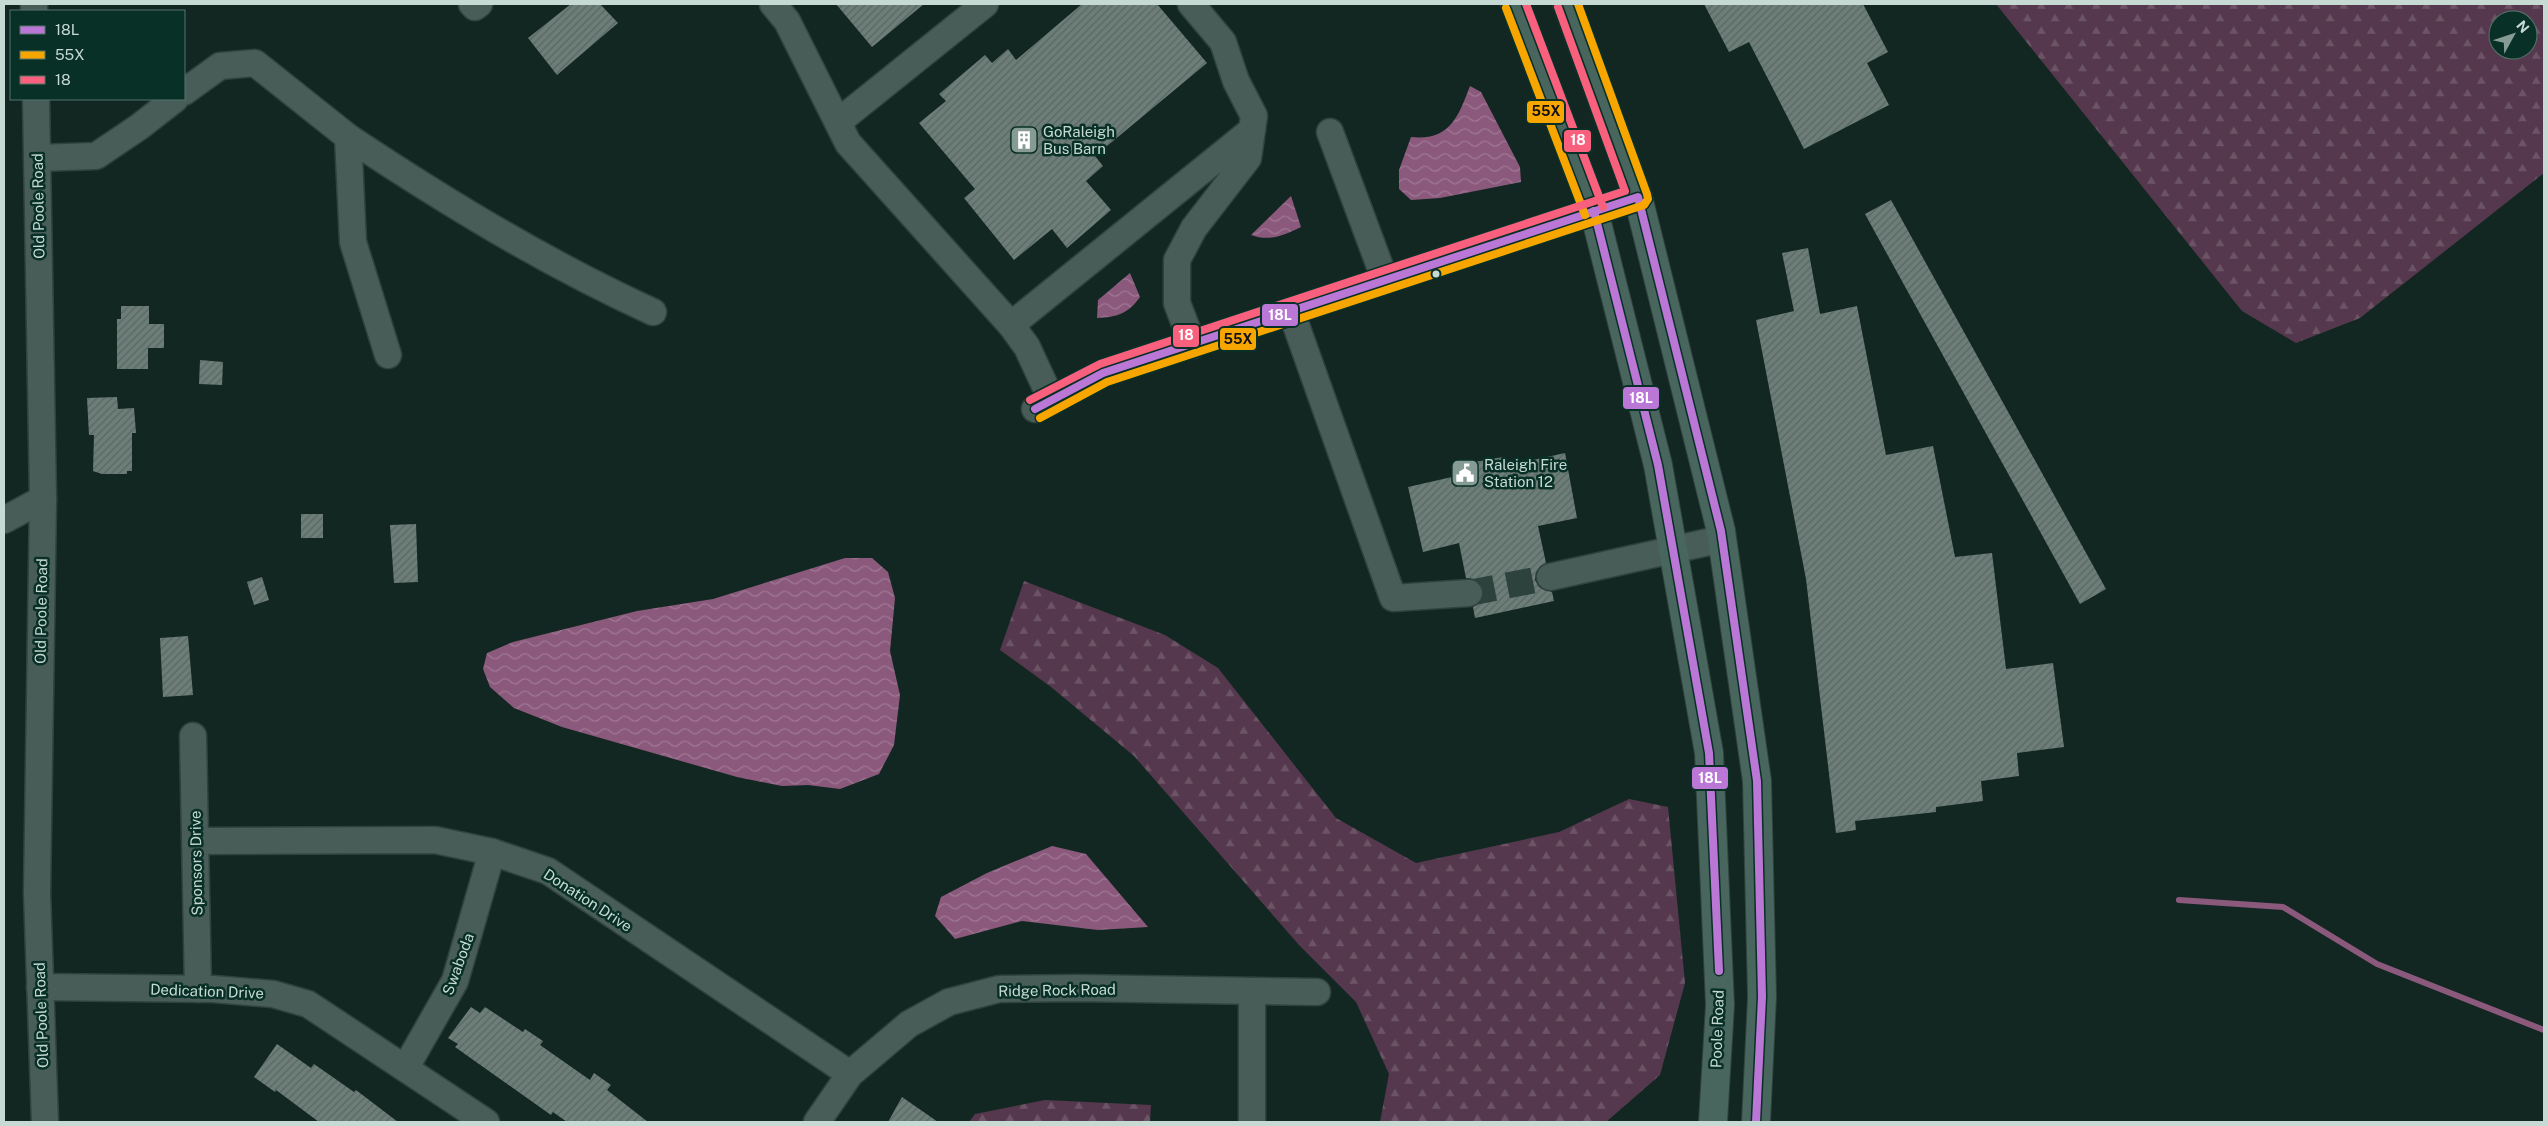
<svg xmlns="http://www.w3.org/2000/svg" width="2548" height="1126" font-family="'Public Sans',sans-serif">
  <style>
    .forest { fill: url(#forest-firs); fill-rule: evenodd }
    .water { fill: url(#water-waves) }
    .lines { fill: none; stroke-linecap: round; stroke-linejoin: round }
    .stream { stroke: #8b597c; stroke-width: 6 }
    .building { fill: url(#building-hatch) }
    .minor-tunnel { stroke: #2d423d; stroke-width: 26; stroke-dasharray: 26 13; stroke-linecap: butt }
    .minor-casing { stroke: #30423d; stroke-width: 29 }
    .major-casing { stroke: #30423d; stroke-width: 30 }
    .minor { stroke: #485d58; stroke-width: 26 }
    .major { stroke: #48655e; stroke-width: 28 }
    .bus-1-casing { stroke: #093026; stroke-width: 11 }
    .bus-2-casing { stroke: #093026; stroke-width: 11 }
    .bus-3-casing { stroke: #093026; stroke-width: 11 }
    .bus-1 { stroke: #ba77d6; stroke-width: 8 }
    .bus-2 { stroke: #f7a600; stroke-width: 8 }
    .bus-3 { stroke: #f8607d; stroke-width: 8 }
    .bus-dot { fill: #c6dad3; stroke: #093026; stroke-width: 2 }
    .labels { text-anchor: middle; dominant-baseline: central; stroke-width: 5; stroke-linejoin: round; paint-order: stroke }
    .poi-label { font-size: 15px; fill: #c6dad3; stroke: #093026; text-anchor: start }
    .street-label { font-size: 15px; fill: #c6dad3; stroke: #093026 }
    .line-badge { stroke: #093026; stroke-width: 2 }
    .badge-label { font-size: 14px; text-anchor: middle; font-weight: bold; fill: #fff }
    .pale-badge-label { font-size: 14px; text-anchor: middle; font-weight: bold; fill: #111 }
  </style>
  <defs>
    <pattern id="forest-firs" width="22" height="20" patternUnits="userSpaceOnUse" patternTransform="scale(1.25)"><rect width="22" height="20" fill="#55384d"/><path d="M5 1l3.5 6h-7zM16 11l3.5 6h-7z" fill="#6c5466"/></pattern>
    <pattern id="water-waves" width="16" height="10" patternUnits="userSpaceOnUse" patternTransform="scale(1.25)"><rect width="16" height="10" fill="#8b597c"/><path d="M0 5q4-4 8 0t8 0" fill="none" stroke="#9f7894"/></pattern>
    <pattern id="building-hatch" width="6" height="6" patternUnits="userSpaceOnUse" patternTransform="scale(1.25)"><rect width="6" height="6" fill="#6d7e79"/><path d="M-1 1l2-2M0 6l6-6M5 7l2-2" fill="none" stroke="#596662"/></pattern>
  </defs>
  <rect width="100%" height="100%" fill="#122722"/>
  <g class="forest">
    <path d="M 1996,4 L 2544,4 L 2544,173 L 2360,318 L 2296,343 L 2242,311 ZM 2498,20 L 2528,20 L 2528,50 L 2498,50 Z"/>
    <path d="M 1024,581 L 1165,635 L 1218,668 L 1336,818 L 1416,863 L 1559,832 L 1629,799 L 1668,807 L 1685,983 L 1660,1075 L 1606,1122 L 1380,1122 L 1389,1074 L 1356,1002 L 1299,945 L 1134,756 L 1051,687 L 1000,650 Z"/>
    <path d="M 1045,1100 L 1151,1105 L 1150,1122 L 969,1122 L 975,1114 Z"/>
  </g>
  <g class="water">
    <path d="M 1470,86 L 1481,92 L 1520,167 L 1521,182 L 1440,198 L 1411,200 L 1399,189 L 1399,170 L 1411,137 C 1450,141 1458,117 1470,86 Z"/>
    <path d="M 1291,196 L 1301,227 C 1284,235 1270,242 1251,235 Z"/>
    <path d="M 1130,273 L 1140,297 C 1128,314 1117,317 1097,318 L 1098,300 Z"/>
    <path d="M 845,558 L 872,558 L 888,572 L 895,598 L 890,651 L 900,695 L 894,745 L 879,774 L 840,789 L 808,785 L 782,786 L 737,777 L 562,727 L 514,708 L 490,687 L 483,669 L 487,653 L 513,642 L 637,611 L 713,599 Z"/>
    <path d="M 1052,846 L 1086,854 L 1148,927 L 1098,930 L 1022,921 L 955,939 L 935,916 L 941,897 L 987,873 Z"/>
  </g>
  <g class="lines">
    <path class="stream" d="M 2179,900 L 2283,907 L 2377,964 L 2544,1030"/>
  </g>
  <g class="building">
    <path d="M 571,4 L 600,4 L 618,23 L 557,75 L 528,38 Z"/>
    <path d="M 836,4 L 924,4 L 872,47 Z"/>
    <path d="M 1082,4 L 1157,4 L 1207,63 L 1095,156 L 1103,166 L 1086,181 L 1111,210 L 1067,248 L 1052,229 L 1014,260 L 964,198 L 975,189 L 919,123 L 946,101 L 939,94 L 985,55 L 992,63 L 1008,49 L 1016,60 Z"/>
    <path d="M 1704,4 L 1863,4 L 1888,52 L 1867,63 L 1889,105 L 1804,149 L 1749,42 L 1729,52 Z"/>
    <path d="M 1891,200 L 2106,589 L 2080,604 L 1865,214 Z"/>
    <path d="M 1808,248 L 1820,314 L 1857,306 L 1886,455 L 1933,446 L 1955,557 L 1992,553 L 2006,669 L 2053,663 L 2064,747 L 2017,753 L 2019,776 L 1981,781 L 1983,801 L 1936,807 L 1936,812 L 1855,821 L 1856,830 L 1836,833 L 1806,579 L 1756,320 L 1794,311 L 1782,253 Z"/>
    <path d="M 121,306 L 149,306 L 149,324 L 164,324 L 164,348 L 148,348 L 148,369 L 117,369 L 117,319 L 121,319 Z"/>
    <path d="M 200,360 L 223,362 L 222,385 L 199,384 Z"/>
    <path d="M 117,397 L 118,409 L 134,408 L 136,433 L 132,433 L 132,471 L 127,471 L 127,474 L 102,474 L 93,471 L 94,435 L 89,435 L 87,398 Z"/>
    <path d="M 1565,453 L 1577,518 L 1538,526 L 1546,563 L 1536,572 L 1535,580 L 1539,587 L 1552,592 L 1554,601 L 1475,618 L 1473,607 L 1483,599 L 1482,585 L 1475,579 L 1466,578 L 1459,543 L 1423,552 L 1408,487 L 1465,474 L 1463,464 L 1503,457 L 1505,466 Z"/>
    <rect x="301" y="514" width="22" height="24"/>
    <path d="M 416,524 L 418,582 L 394,583 L 390,525 Z"/>
    <path d="M 262,577 L 269,600 L 254,605 L 247,582 Z"/>
    <path d="M 188,636 L 193,695 L 163,697 L 160,638 Z"/>
    <path d="M 471,1007 L 480,1013 L 485,1007 L 523,1032 L 525,1029 L 543,1041 L 540,1045 L 590,1080 L 594,1073 L 611,1085 L 607,1090 L 648,1122 L 567,1122 L 553,1112 L 551,1115 L 455,1047 L 458,1044 L 448,1038 Z"/>
    <path d="M 277,1044 L 311,1068 L 314,1064 L 354,1092 L 356,1090 L 398,1122 L 319,1122 L 276,1090 L 275,1092 L 254,1077 Z"/>
    <path d="M 902,1097 L 938,1122 L 888,1122 Z"/>
  </g>
  <g class="lines">
    <path class="minor-tunnel" d="M 1469,593 L 1550,577"/>
    <defs>
      <g id="minor">
        <path d="M 34,4 L 34,11"/>
        <path d="M 472,4 L 475,7 L 479,4"/>
        <path d="M 773,4 L 787,21 L 848,143 L 1011,325 L 1027,347 L 1052,401"/>
        <path d="M 1191,4 L 1223,42 L 1236,81 L 1254,116 L 1248,158 L 1194,228 L 1177,260 L 1177,303 L 1193,345"/>
        <path d="M 184,92 L 220,66 L 255,63 L 348,137 L 353,242 L 388,355"/>
        <path d="M 36,99 L 43,499 L 37,893 L 45,1122"/>
        <path d="M 838,122 L 985,4"/>
        <path d="M 1330,132 L 1385,280"/>
        <path d="M 348,137 C 446,202 546,263 653,312"/>
        <path d="M 37,158 L 96,156 L 139,127 L 175,99"/>
        <path d="M 1291,311 L 1393,598 L 1469,593"/>
        <path d="M 1011,325 L 1252,130"/>
        <path d="M 1035,409 L 1103,373 L 1638,197"/>
        <path d="M 4,520 L 43,499"/>
        <path d="M 1550,577 L 1722,539"/>
        <path d="M 193,736 L 198,989"/>
        <path d="M 196,841 L 435,840 L 492,852 L 548,871 L 850,1074"/>
        <path d="M 40,987 L 213,989 L 273,994 L 308,1004 L 486,1122"/>
        <path d="M 406,1067 L 455,981 L 492,852"/>
        <path d="M 817,1122 L 850,1074 L 909,1024 L 949,1002 L 999,989 L 1077,988 L 1317,992"/>
        <path d="M 1252,1122 L 1252,991"/>
      </g>
      <g id="major">
        <path d="M 1515,4 L 1594,211 L 1658,465 L 1709,753 L 1720,1005 L 1713,1122"/>
        <path d="M 1567,4 L 1638,197 L 1721,531 L 1757,781 L 1762,997 L 1756,1122"/>
      </g>
    </defs>
    <use href="#minor" class="minor-casing"/>
    <use href="#major" class="major-casing"/>
    <use href="#minor" class="minor"/>
    <use href="#major" class="major"/>
    <defs>
      <g id="bus-1">
        <path d="M 1594,211 L 1658,465 L 1709,753 L 1719,971"/>
        <path d="M 1035,409 L 1103,373 L 1638,197 L 1721,531 L 1757,781 L 1762,997 L 1756,1122"/>
      </g>
      <g id="bus-2">
        <path d="M 1506,8 L 1585,215"/>
        <path d="M 1040,418 L 1107,382 L 1644,205 L 1648,199 L 1647,194 L 1578,4"/>
      </g>
      <g id="bus-3">
        <path d="M 1526,4 L 1603,207"/>
        <path d="M 1030,400 L 1100,364 L 1625,191 L 1558,7"/>
      </g>
    </defs>
    <use href="#bus-1" class="bus-1-casing"/>
    <use href="#bus-2" class="bus-2-casing"/>
    <use href="#bus-3" class="bus-3-casing"/>
    <use href="#bus-1" class="bus-1"/>
    <use href="#bus-2" class="bus-2"/>
    <use href="#bus-3" class="bus-3"/>
  </g>
  <defs>
    <symbol id="building-square" viewBox="-11 -11 22 22"><rect x="-9" y="-9" width="18" height="18" rx="4" fill="#879b95" stroke="#093026"/><path d="M-4-6H4V6H1V3H-1V6H-4ZM-2.5-4.3h1.7v1.8h-1.7ZM.8-4.3h1.7v1.8H.8ZM-2.5-1h1.7V.8h-1.7ZM.8-1h1.7V.8H.8Z" fill="#fff"/></symbol>
    <symbol id="civic-square" viewBox="-11 -11 22 22"><rect x="-9" y="-9" width="18" height="18" rx="4" fill="#879b95" stroke="#093026"/><path d="M-.6-6.5H3V-4.5H.6V-3L4-1V1h2V6H-6V1h2V-1L-.6-3ZM-1.2 2.5V6h2.4V2.5Z" fill="#fff"/></symbol>
  </defs>
  <g fill-rule="evenodd">
    <use href="#building-square" x="1008" y="124" width="32" height="32"/>
    <use href="#civic-square" x="1449" y="457" width="32" height="32"/>
  </g>
  <circle class="bus-dot" cx="1436" cy="274" r="4.5"/>
  <g class="labels">
    <g class="poi-label">
      <text x="1043" y="131">GoRaleigh<tspan x="1043" dy="17">Bus Barn</tspan></text>
      <text x="1484" y="464">Raleigh Fire<tspan x="1484" dy="17">Station 12</tspan></text>
    </g>
    <g class="street-label">
      <text transform="translate(38 206) rotate(-91)">Old Poole Road</text>
      <text transform="translate(41 611) rotate(-89)">Old Poole Road</text>
      <text transform="translate(196 863) rotate(-91)">Sponsors Drive</text>
      <text transform="translate(588 900) rotate(33)">Donation Drive</text>
      <text transform="translate(458 964) rotate(-70)">Swaboda</text>
      <text transform="translate(1057 990) rotate(-1)">Ridge Rock Road</text>
      <text transform="translate(207 991) rotate(2)">Dedication Drive</text>
      <text transform="translate(41 1015) rotate(-92)">Old Poole Road</text>
      <text transform="translate(1717 1029) rotate(-88)">Poole Road</text>
    </g>
  </g>
  <g class="line-badge">
    <rect x="1526" y="100" width="39" height="24" rx="5" fill="#f7a600"/>
    <rect x="1563" y="129" width="29" height="24" rx="5" fill="#f8607d"/>
    <rect x="1261" y="303" width="38" height="24" rx="5" fill="#ba77d6"/>
    <rect x="1172" y="324" width="28" height="24" rx="5" fill="#f8607d"/>
    <rect x="1219" y="327" width="38" height="24" rx="5" fill="#f7a600"/>
    <rect x="1622" y="386" width="38" height="24" rx="5" fill="#ba77d6"/>
    <rect x="1691" y="766" width="38" height="24" rx="5" fill="#ba77d6"/>
  </g>
  <g class="badge-label">
    <text x="1578" y="145">18</text>
    <text x="1280" y="320">18L</text>
    <text x="1186" y="340">18</text>
    <text x="1641" y="403">18L</text>
    <text x="1710" y="783">18L</text>
  </g>
  <g class="pale-badge-label">
    <text x="1546" y="116">55X</text>
    <text x="1238" y="344">55X</text>
  </g>
  <rect width="2548" height="1126" fill="none" stroke="#c6dad3" stroke-width="10"/>
  <rect x="10" y="10" width="175" height="90" fill="#093026" stroke="#55746b"/>
  <rect x="20" y="26" width="25" height="8" fill="#ba77d6" stroke="#55746b"/>
  <text x="55" y="35" font-size="15" fill="#c6dad3">18L</text>
  <rect x="20" y="51" width="25" height="8" fill="#f7a600" stroke="#55746b"/>
  <text x="55" y="60" font-size="15" fill="#c6dad3">55X</text>
  <rect x="20" y="76" width="25" height="8" fill="#f8607d" stroke="#55746b"/>
  <text x="55" y="85" font-size="15" fill="#c6dad3">18</text>
  <g transform="translate(2513 35) rotate(50)"><circle r="24" fill="#093026" stroke="#55746b"/>
  <path d="M0-4L9 19L0 12L-9 19Z" fill="#879b95"/>
  <text y="-8" font-size="14" font-weight="bold" text-anchor="middle" fill="#c6dad3">N</text>
  </g>
</svg>
